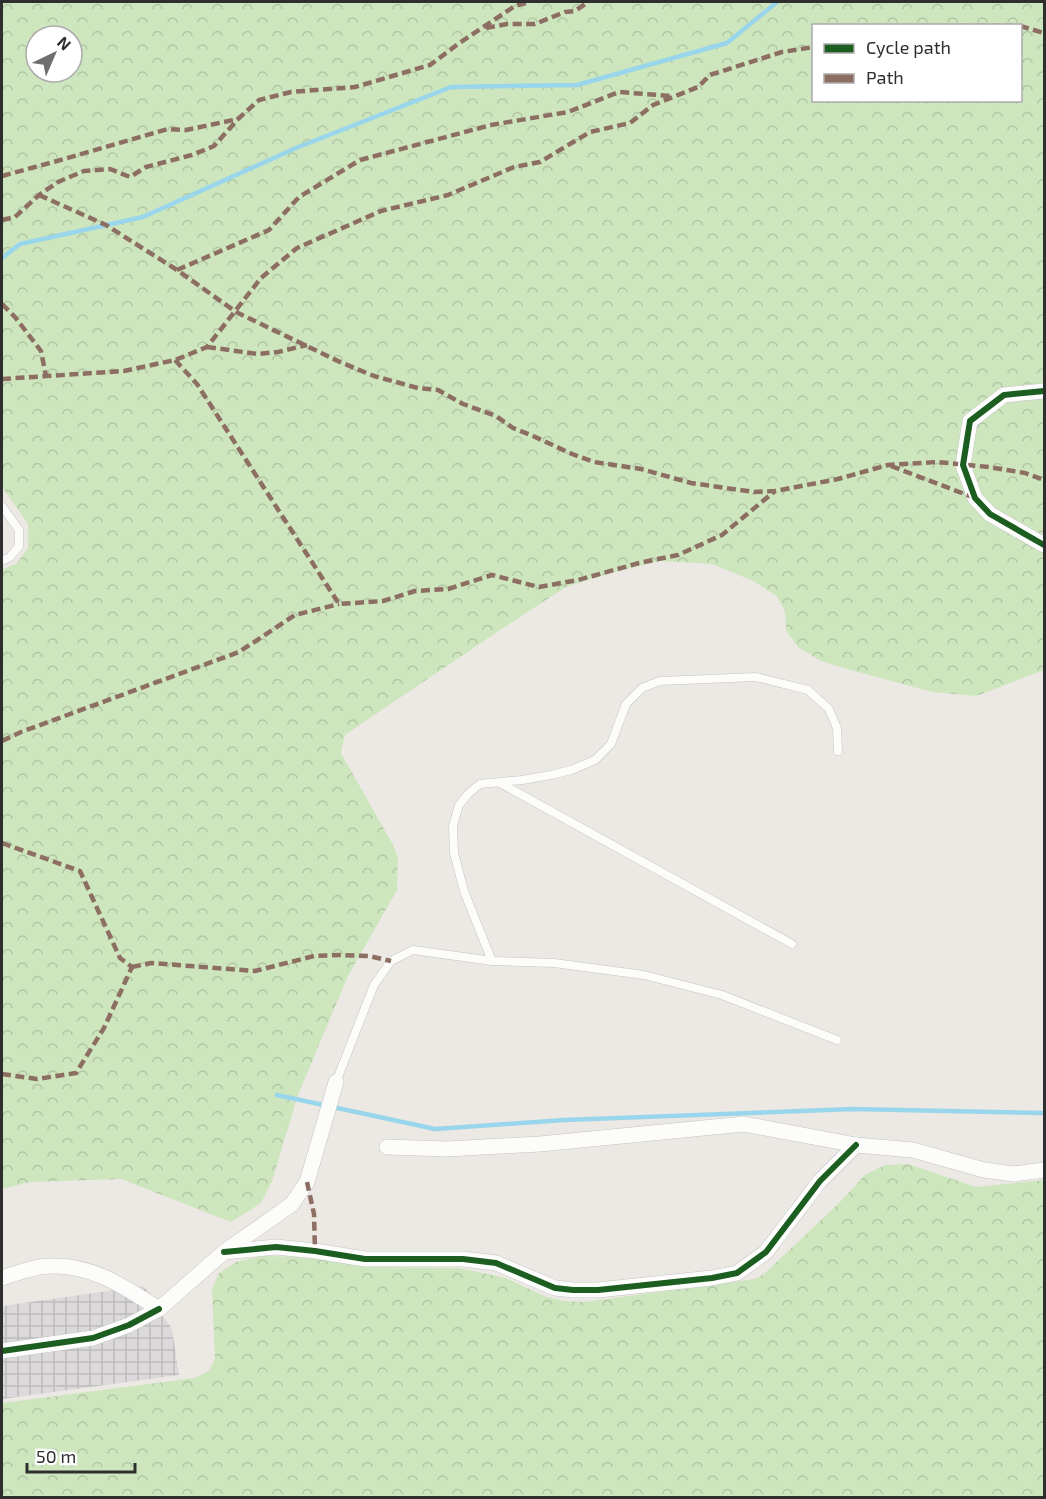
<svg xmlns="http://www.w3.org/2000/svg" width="1046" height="1499" font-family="'Exo 2',sans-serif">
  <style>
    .industrial { fill: url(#industrial-grid) }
    .forest { fill: url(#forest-crowns); fill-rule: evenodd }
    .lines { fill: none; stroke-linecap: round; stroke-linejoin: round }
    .stream { stroke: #99d6ec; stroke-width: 4.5 }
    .service-casing { stroke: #c5c4c5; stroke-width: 9 }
    .minor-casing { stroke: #c5c4c5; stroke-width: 16 }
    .service { stroke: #fcfcfb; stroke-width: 8 }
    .minor { stroke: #fcfcfb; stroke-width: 15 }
    .quiet { stroke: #8d6e63; stroke-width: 4.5; stroke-dasharray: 9 4.5; stroke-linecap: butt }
    .cycleway-casing { stroke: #fff; stroke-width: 10 }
    .cycleway { stroke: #1b5e20; stroke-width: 6 }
  </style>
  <defs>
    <pattern id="industrial-grid" width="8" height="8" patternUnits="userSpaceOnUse" patternTransform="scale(1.5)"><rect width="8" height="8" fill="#dcd9db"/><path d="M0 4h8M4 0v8" fill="none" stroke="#bdbbbc"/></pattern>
    <pattern id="forest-crowns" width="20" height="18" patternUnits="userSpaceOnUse" patternTransform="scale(1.5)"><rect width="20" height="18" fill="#cee6be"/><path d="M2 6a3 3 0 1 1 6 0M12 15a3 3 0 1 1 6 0" fill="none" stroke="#b1c6a4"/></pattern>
  </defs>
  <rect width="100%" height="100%" fill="#ece8e4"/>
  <path class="industrial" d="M 144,1286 L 172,1329 L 179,1375 L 2,1399 L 2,1306 Z"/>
  <g class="forest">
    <path d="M 2,2 L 1044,2 L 1044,670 L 976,696 L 933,692 L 850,670 L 821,661 L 798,647 L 786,631 L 785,612 L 777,596 L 753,581 L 712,564 L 660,561 L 611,573 L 566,587 L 494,634 L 345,735 L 341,753 L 392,843 L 398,858 L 397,890 L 348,976 L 298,1095 L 272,1181 L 261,1203 L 231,1222 L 121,1179 L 30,1182 L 2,1189 L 2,570 L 17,563 L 28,548 L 28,524 L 2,487 ZM 814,26 L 1020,26 L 1020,100 L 814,100 ZM 36,36 L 72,36 L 72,72 L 36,72 Z"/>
    <path d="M 908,1164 L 976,1187 L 1044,1180 L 1044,1497 L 2,1497 L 2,1403 L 195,1378 L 209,1371 L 215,1359 L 212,1289 L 219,1273 L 236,1262 L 261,1256 L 313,1257 L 370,1267 L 459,1268 L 506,1278 L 544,1296 L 564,1301 L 584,1302 L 755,1279 L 764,1274 L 839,1203 L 865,1175 L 885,1165 Z"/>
  </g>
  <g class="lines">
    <g class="stream">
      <path d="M 2,258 L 20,244 L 143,217 L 296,148 L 451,87 L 577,85 L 727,43 L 777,2"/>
      <path d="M 277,1095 L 435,1129 L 564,1120 L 853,1109 L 1044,1113"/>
    </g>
    <defs>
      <g id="service">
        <path d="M 2,506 L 19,530 L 19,546 L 10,557 L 2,561"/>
        <path d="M 500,783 L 792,944"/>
        <path d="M 492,961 L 464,891 L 454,853 L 453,826 L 459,805 L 468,794 L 480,784 L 522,780 L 551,775 L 571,770 L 595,760 L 611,744 L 626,704 L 642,688 L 660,681 L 756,677 L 808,690 L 829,709 L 837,728 L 838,751"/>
        <path d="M 336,1082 L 374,985 L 391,961 L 413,950 L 492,961 L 554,963 L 644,975 L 722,995 L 837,1040"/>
      </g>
      <g id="minor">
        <path d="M 1044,391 L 1004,395 L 970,421 L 963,465 L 975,498 L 990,514 L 1044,545"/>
        <path d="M 387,1147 L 447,1149 L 540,1144 L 744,1124 L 856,1145 L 913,1150 L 984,1170 L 1014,1174 L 1044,1170"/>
        <path d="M 224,1252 L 276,1247 L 315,1251 L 365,1259 L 463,1259 L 496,1263 L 555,1288 L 573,1290 L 598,1290 L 712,1278 L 737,1273 L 766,1252 L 820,1181 L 856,1145"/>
        <path d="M 2,1278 C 17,1273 35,1266 51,1266 C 92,1264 126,1288 159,1309 L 224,1252 L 292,1204 L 307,1182 L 336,1082"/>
        <path d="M 2,1351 L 93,1338 L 129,1325 L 159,1309"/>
      </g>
    </defs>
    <use href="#service" class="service-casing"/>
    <use href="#minor" class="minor-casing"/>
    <use href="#service" class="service"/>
    <use href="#minor" class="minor"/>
    <g class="quiet">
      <path d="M 963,26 L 1018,26"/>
      <path d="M 1020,26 L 1044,33"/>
      <path d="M 486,28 L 507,24 L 535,24 L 565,12 L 575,11 L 588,2"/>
      <path d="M 2,176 L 57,161 L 168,129 L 186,130 L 238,119"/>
      <path d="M 39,195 L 106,225 L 177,270 L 236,312 L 340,362 L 374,376 L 418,388 L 438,390 L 463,404 L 496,416 L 513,428 L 533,436 L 572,454 L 594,462 L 641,469 L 691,483 L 754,492 L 775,491 L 838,479 L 888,465 L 937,462 L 989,467 L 1025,473 L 1044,480"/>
      <path d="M 2,220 L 15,217 L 39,195 L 58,182 L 84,171 L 110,169 L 130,177 L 146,167 L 192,155 L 214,146 L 238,119 L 259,100 L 291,92 L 355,87 L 430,65 L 458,44 L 515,6 L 530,2"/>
      <path d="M 177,270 L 269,230 L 299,197 L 360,160 L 491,125 L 568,112 L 619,92 L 671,96"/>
      <path d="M 2,304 L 15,317 L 41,351 L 46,376"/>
      <path d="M 207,347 L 258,354 L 278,352 L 307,345"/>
      <path d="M 175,360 L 197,384 L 339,604 L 383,601 L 415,591 L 448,589 L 492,575 L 539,587 L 578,580 L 639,563 L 678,555 L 722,535 L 775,491"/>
      <path d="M 2,379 L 124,371 L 175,360 L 207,347 L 261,278 L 297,248 L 381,211 L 448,195 L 514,167 L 540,162 L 590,132 L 630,123 L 653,105 L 698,87 L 710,75 L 782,52 L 814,47"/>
      <path d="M 891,466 L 975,498"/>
      <path d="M 2,741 L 21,732 L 239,652 L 295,615 L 339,604"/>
      <path d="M 2,843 L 80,871 L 120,958 L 132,967"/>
      <path d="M 132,967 L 151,963 L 255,971 L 314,956 L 341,955 L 369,956 L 391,961"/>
      <path d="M 2,1074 L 37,1079 L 76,1073 L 104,1028 L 132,967"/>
      <path d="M 307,1182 L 314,1214 L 315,1251"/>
    </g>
    <defs>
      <g id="cycleway">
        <path d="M 1044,391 L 1004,395 L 970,421 L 963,465 L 975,498 L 990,514 L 1044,545"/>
        <path d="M 224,1252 L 276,1247 L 315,1251 L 365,1259 L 463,1259 L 496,1263 L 555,1288 L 573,1290 L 598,1290 L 712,1278 L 737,1273 L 766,1252 L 820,1181 L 856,1145"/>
        <path d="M 2,1351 L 93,1338 L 129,1325 L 159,1309"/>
      </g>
    </defs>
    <use href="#cycleway" class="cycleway-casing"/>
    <use href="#cycleway" class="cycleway"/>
  </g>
  <rect width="1046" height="1499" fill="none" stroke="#2e2e2e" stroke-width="6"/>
  <rect x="812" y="24" width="210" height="78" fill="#ffffff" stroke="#ababab" stroke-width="1.5"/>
  <rect x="824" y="44" width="30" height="9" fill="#1b5e20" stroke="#ababab" stroke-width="1.5"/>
  <text x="866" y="54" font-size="18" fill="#2e2e2e">Cycle path</text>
  <rect x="824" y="74" width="30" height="9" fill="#8d6e63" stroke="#ababab" stroke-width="1.5"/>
  <text x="866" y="84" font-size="18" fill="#2e2e2e">Path</text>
  <g transform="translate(54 54) rotate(44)"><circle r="28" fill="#ffffff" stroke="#ababab" stroke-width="1.5"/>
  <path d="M0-4.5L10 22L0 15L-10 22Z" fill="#706f6e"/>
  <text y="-9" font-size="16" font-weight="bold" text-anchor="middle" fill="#2e2e2e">N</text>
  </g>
  <path d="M27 1463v9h108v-9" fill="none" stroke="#2e2e2e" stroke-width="3"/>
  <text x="36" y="1463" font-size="18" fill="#2e2e2e" stroke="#ffffff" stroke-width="4.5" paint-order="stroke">50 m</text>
</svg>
